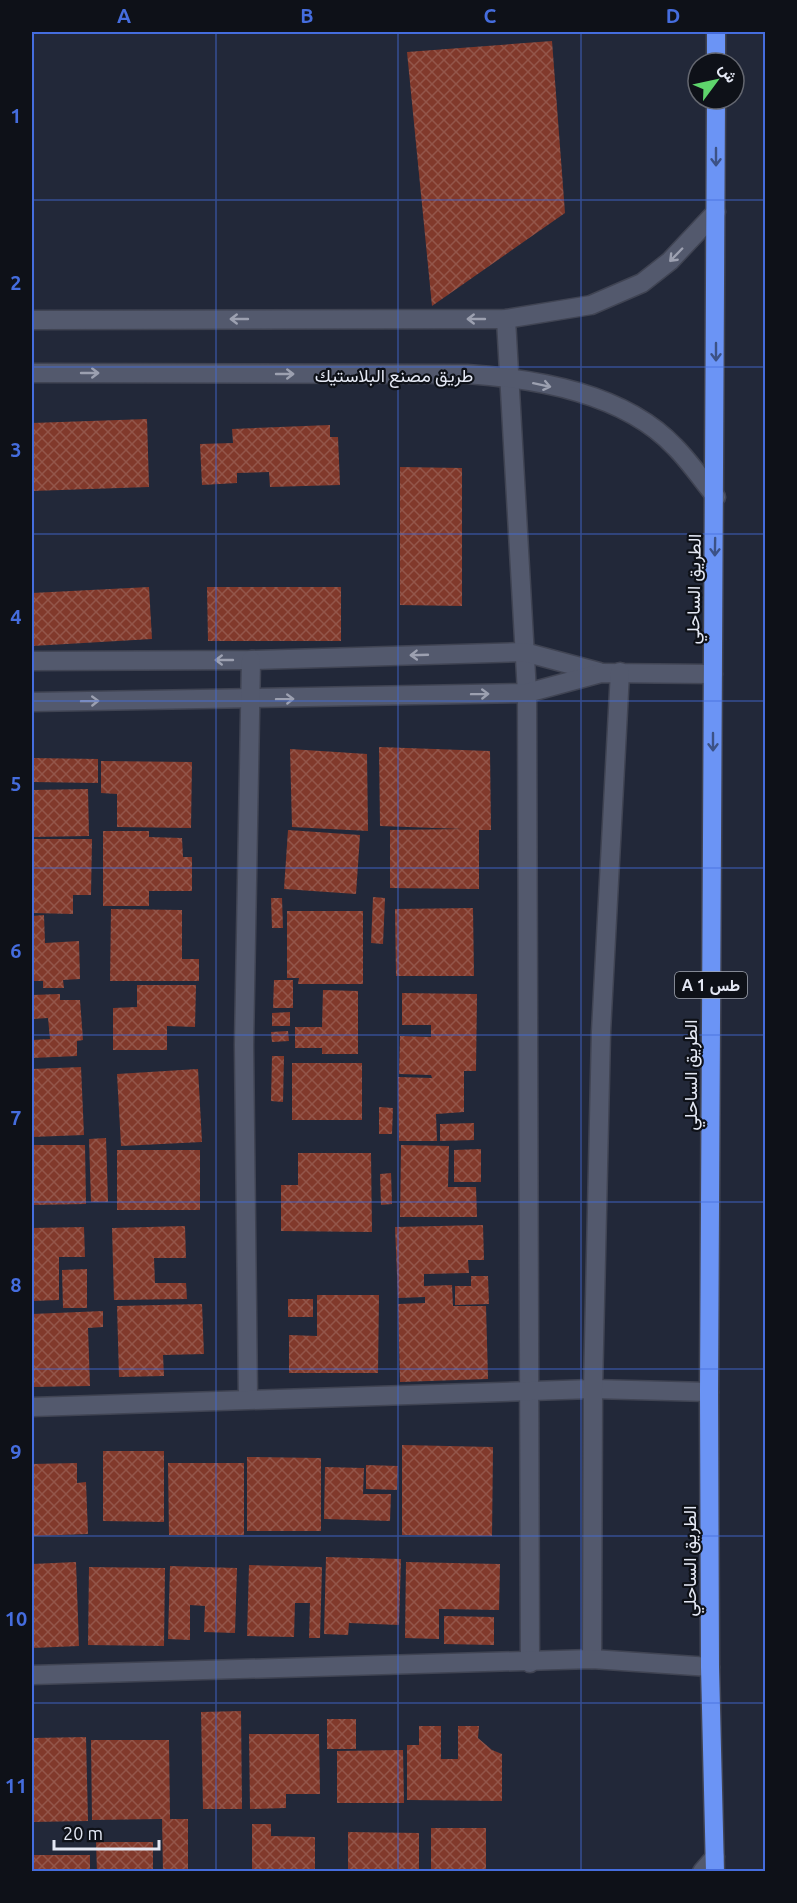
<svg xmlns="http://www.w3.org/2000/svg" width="797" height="1903" font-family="Ubuntu,Vazirmatn,sans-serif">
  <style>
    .building { fill: url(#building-cross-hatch) }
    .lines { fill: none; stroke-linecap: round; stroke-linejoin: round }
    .minor-casing { stroke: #404453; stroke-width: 21 }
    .highway-casing { stroke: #404453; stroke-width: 21 }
    .minor { stroke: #53596d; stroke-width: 18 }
    .highway { stroke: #6b94f5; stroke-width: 18 }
    .oneway { stroke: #3c5286 }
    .oneway2 { stroke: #9ca0b0 }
    .grid { fill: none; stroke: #456dde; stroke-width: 1.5; stroke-opacity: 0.55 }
    .labels { text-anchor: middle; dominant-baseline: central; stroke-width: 4.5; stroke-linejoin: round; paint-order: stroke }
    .shield { fill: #0e1118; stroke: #a4a8b2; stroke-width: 1.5 }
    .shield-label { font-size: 16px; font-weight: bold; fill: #e4e8f4 }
    .street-label { font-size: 18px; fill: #e4e8f4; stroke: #0e1118 }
    .neatline { fill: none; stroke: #456dde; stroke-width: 2 }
    .grid-label { font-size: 20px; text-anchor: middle; font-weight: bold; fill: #456dde }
  </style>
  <defs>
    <pattern id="building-cross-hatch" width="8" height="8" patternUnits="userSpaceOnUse" patternTransform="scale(1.5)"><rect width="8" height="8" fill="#81392b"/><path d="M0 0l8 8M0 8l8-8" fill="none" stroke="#93564a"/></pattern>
  </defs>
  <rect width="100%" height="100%" fill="#222839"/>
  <g class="building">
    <path d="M 552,41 L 565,213 L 432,306 L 407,52 Z"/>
    <path d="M 147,419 L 149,487 L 32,491 L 32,423 Z"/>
    <path d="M 330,425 L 330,437 L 338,437 L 340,485 L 270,487 L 269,472 L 237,473 L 237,483 L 202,485 L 200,444 L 233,443 L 232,429 Z"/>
    <path d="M 400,467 L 462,468 L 462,606 L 400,605 Z"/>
    <path d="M 149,587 L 152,639 L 32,646 L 32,593 Z"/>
    <path d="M 207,587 L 341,587 L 341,641 L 208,641 Z"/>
    <path d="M 379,747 L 490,751 L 491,830 L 479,830 L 479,889 L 390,888 L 390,830 L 463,829 L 380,826 Z"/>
    <path d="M 290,749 L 367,754 L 368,831 L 292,827 Z"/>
    <path d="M 32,758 L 98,759 L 98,783 L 32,782 Z"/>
    <path d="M 101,761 L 192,762 L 191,828 L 117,827 L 117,794 L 101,793 Z"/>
    <path d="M 88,789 L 89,836 L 32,837 L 32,790 Z"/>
    <path d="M 288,830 L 360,835 L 356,894 L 284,889 Z"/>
    <path d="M 103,831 L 149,831 L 149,837 L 182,838 L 183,857 L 192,857 L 192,891 L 149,891 L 149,906 L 103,906 Z"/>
    <path d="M 32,839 L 92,839 L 91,895 L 73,895 L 73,914 L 32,913 Z"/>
    <path d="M 373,897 L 385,898 L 383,944 L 371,943 Z"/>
    <path d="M 271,898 L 282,898 L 283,928 L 272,928 Z"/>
    <path d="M 473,908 L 474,976 L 396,976 L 395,909 Z"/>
    <path d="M 111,909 L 182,910 L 182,959 L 199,959 L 199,981 L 110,981 Z"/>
    <path d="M 287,911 L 363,911 L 363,984 L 298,984 L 299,978 L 287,978 Z"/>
    <path d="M 44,915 L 45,943 L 79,941 L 80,979 L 63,980 L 64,988 L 43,988 L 43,981 L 32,981 L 32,916 Z"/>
    <path d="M 274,980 L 293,980 L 293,1008 L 273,1008 Z"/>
    <path d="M 137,985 L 196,985 L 195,1027 L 167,1026 L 167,1050 L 113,1050 L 113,1008 L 137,1007 Z"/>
    <path d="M 323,990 L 358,991 L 358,1054 L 322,1054 L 322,1048 L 295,1048 L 295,1027 L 322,1027 Z"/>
    <path d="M 402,993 L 477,994 L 476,1071 L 464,1071 L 464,1112 L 436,1114 L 437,1141 L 399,1141 L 398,1077 L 432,1078 L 431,1075 L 399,1074 L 400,1036 L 431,1037 L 431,1025 L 402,1025 Z"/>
    <path d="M 60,994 L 60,1000 L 80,1000 L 83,1040 L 77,1041 L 77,1056 L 32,1058 L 32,1040 L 50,1039 L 48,1018 L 32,1019 L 32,995 Z"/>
    <path d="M 290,1012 L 290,1026 L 272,1026 L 272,1013 Z"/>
    <path d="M 288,1031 L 289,1041 L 272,1042 L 271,1032 Z"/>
    <path d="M 272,1056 L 284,1056 L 283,1102 L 271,1101 Z"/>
    <rect x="292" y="1063" width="70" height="57"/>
    <path d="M 81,1067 L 84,1135 L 32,1137 L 32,1069 Z"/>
    <path d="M 198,1069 L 202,1142 L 121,1146 L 117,1074 Z"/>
    <path d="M 379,1107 L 393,1108 L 392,1134 L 379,1134 Z"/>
    <path d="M 474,1123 L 474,1140 L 440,1141 L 440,1124 Z"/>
    <path d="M 106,1138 L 108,1202 L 91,1202 L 89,1139 Z"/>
    <path d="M 32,1145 L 85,1145 L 86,1204 L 32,1205 Z"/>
    <path d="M 401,1145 L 449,1146 L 448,1187 L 476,1187 L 477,1217 L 400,1217 Z"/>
    <path d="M 481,1149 L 481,1182 L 454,1182 L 454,1150 Z"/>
    <rect x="117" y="1150" width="83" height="60"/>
    <path d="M 298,1153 L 371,1153 L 372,1232 L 281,1231 L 281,1185 L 298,1185 Z"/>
    <path d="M 391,1173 L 392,1204 L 381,1205 L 380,1174 Z"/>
    <path d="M 483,1225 L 484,1260 L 468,1260 L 469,1273 L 424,1274 L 424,1286 L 452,1285 L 453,1306 L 486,1306 L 488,1379 L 400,1382 L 398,1304 L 425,1303 L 425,1297 L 398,1298 L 395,1227 Z"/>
    <path d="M 185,1226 L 186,1258 L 154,1258 L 155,1283 L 186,1283 L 187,1299 L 114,1300 L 112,1228 Z"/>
    <path d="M 84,1227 L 85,1257 L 59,1257 L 59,1300 L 32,1301 L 32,1228 Z"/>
    <path d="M 87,1269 L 87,1308 L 63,1308 L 62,1270 Z"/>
    <path d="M 471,1276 L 488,1276 L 489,1304 L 455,1305 L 455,1286 L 471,1286 Z"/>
    <path d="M 317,1295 L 379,1295 L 378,1373 L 289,1373 L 289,1335 L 317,1336 Z"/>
    <rect x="288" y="1299" width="25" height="18"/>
    <path d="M 202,1304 L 204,1354 L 163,1355 L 164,1376 L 119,1377 L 117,1306 Z"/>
    <path d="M 103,1311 L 103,1327 L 88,1328 L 90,1386 L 32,1387 L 32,1314 Z"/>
    <path d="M 402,1445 L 493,1447 L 492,1536 L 402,1535 Z"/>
    <path d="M 103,1451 L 164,1451 L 164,1522 L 103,1521 Z"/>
    <path d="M 247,1457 L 321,1458 L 321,1531 L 247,1531 Z"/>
    <path d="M 77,1463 L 77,1483 L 86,1482 L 88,1534 L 32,1536 L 32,1464 Z"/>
    <path d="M 168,1463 L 244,1463 L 244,1535 L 169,1535 Z"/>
    <path d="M 366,1465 L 398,1466 L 397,1490 L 366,1489 Z"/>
    <path d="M 325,1467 L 364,1468 L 363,1494 L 391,1494 L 390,1521 L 324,1519 Z"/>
    <path d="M 326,1557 L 401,1559 L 399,1625 L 349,1623 L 348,1635 L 324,1634 Z"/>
    <path d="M 76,1562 L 79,1646 L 32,1648 L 32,1564 Z"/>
    <path d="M 406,1562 L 500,1564 L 499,1610 L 439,1609 L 439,1639 L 405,1638 Z"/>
    <path d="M 249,1565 L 322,1567 L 320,1638 L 309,1638 L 310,1603 L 295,1603 L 294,1637 L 247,1636 Z"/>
    <path d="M 170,1566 L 237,1568 L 235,1633 L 204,1632 L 205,1606 L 190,1605 L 190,1640 L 168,1639 Z"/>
    <path d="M 89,1567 L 165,1568 L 164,1646 L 88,1645 Z"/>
    <path d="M 444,1616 L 494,1617 L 494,1645 L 444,1644 Z"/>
    <path d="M 241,1711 L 242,1809 L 203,1809 L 201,1712 Z"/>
    <rect x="327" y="1719" width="29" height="30"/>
    <path d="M 419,1726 L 441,1726 L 441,1759 L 458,1759 L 458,1726 L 479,1726 L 478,1738 L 492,1750 L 502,1754 L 502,1801 L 407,1800 L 407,1745 L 419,1745 Z"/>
    <path d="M 249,1734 L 319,1734 L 320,1794 L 286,1794 L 286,1808 L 250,1809 Z"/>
    <path d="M 86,1737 L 88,1821 L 32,1822 L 32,1738 Z"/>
    <path d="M 91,1740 L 169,1740 L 170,1819 L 188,1819 L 188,1872 L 163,1872 L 162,1819 L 92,1820 Z"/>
    <path d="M 403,1750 L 404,1803 L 337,1803 L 337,1751 Z"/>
    <path d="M 252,1824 L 271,1824 L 271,1836 L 315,1837 L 315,1872 L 252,1872 Z"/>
    <rect x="431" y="1828" width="55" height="44"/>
    <path d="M 348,1832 L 419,1833 L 419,1872 L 348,1872 Z"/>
    <path d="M 96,1842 L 153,1842 L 153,1872 L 97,1872 Z"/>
    <rect x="32" y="1855" width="58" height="17"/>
  </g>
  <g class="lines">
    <defs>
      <g id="minor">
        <path d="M 506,319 L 527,693 L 530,1663"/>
        <path d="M 32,320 L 506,319 L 591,305 L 642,283 L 670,261 L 716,212"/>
        <path d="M 32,373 L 467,374 C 537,379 624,393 675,447 C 690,462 702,480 716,497"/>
        <path d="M 32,661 L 251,660 L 524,652 L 599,672"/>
        <path d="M 32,702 L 527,693 L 601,673 L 713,674"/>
        <path d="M 248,1399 L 244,1045 L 251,660"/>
        <path d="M 32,1407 L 593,1389 L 709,1392"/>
        <path d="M 592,1659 L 593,1389 L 601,1032 L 620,672"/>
        <path d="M 32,1675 L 592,1659 L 710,1667"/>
        <path d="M 702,1872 L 715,1857"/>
      </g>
      <g id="highway">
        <path d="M 716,63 L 716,32"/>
        <path d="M 715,1872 L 710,1667 L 709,1392 L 716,99"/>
      </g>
    </defs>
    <use href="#minor" class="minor-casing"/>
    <use href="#highway" class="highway-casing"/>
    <use href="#minor" class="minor"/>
    <use href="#highway" class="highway"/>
  </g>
  <defs><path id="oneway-shaft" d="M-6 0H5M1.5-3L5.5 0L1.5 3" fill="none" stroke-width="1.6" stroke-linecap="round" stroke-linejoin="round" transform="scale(1.5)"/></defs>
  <g class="oneway">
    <use href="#oneway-shaft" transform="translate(716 157) rotate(90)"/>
    <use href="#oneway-shaft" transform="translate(716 352) rotate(90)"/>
    <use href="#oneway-shaft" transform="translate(715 547) rotate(91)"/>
    <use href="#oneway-shaft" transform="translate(713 742) rotate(90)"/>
  </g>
  <g class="oneway2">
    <use href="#oneway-shaft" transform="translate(676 255) rotate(134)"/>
    <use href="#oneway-shaft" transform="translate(239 319) rotate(180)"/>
    <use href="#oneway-shaft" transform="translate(476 319) rotate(180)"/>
    <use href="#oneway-shaft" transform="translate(90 373)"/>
    <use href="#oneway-shaft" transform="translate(285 374)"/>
    <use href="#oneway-shaft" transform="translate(542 385) rotate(12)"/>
    <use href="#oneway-shaft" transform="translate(419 655) rotate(178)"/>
    <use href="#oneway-shaft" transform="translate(224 660) rotate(180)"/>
    <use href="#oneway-shaft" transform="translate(480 694) rotate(-1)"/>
    <use href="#oneway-shaft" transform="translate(285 699) rotate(-1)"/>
    <use href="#oneway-shaft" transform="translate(90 701) rotate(-1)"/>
  </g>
  <path class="grid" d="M 216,32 L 216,1872M 398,32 L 398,1872M 581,32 L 581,1872M 32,200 L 766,200M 32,367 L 766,367M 32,534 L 766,534M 32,701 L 766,701M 32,868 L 766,868M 32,1035 L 766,1035M 32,1202 L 766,1202M 32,1369 L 766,1369M 32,1536 L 766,1536M 32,1703 L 766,1703"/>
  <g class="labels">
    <rect class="shield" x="675" y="972" width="72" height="26" rx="4.5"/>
    <g class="shield-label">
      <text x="711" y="985">A 1 طس</text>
    </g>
    <g class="street-label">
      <text x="394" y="375">طريق مصنع البلاستيك</text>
      <text transform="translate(693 589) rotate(-89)">الطريق الساحلي</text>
      <text transform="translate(690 1075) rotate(-90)">الطريق الساحلي</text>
      <text transform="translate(689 1561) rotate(-90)">الطريق الساحلي</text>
    </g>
  </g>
  <rect width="797" height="1903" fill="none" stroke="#0e1118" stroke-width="66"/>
  <g transform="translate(716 81) rotate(57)"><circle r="28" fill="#0e1118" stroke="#646770" stroke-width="1.5"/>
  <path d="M0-4.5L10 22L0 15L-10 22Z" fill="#5ed56c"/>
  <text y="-9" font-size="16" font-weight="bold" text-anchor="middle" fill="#e4e8f4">ش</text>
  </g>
  <path d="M54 1840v9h105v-9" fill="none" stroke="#e4e8f4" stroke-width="3"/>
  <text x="63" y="1840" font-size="18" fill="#e4e8f4" stroke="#0e1118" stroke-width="4.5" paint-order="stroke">20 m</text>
  <rect x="33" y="33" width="731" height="1837" class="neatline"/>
  <g class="grid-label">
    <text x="124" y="23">A</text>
    <text x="307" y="23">B</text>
    <text x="490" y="23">C</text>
    <text x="673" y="23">D</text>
    <text x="16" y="123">1</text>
    <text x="16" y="290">2</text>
    <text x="16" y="457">3</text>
    <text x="16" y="624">4</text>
    <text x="16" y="791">5</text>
    <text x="16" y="958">6</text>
    <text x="16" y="1125">7</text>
    <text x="16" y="1292">8</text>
    <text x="16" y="1459">9</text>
    <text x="16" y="1626">10</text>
    <text x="16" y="1793">11</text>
  </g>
</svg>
